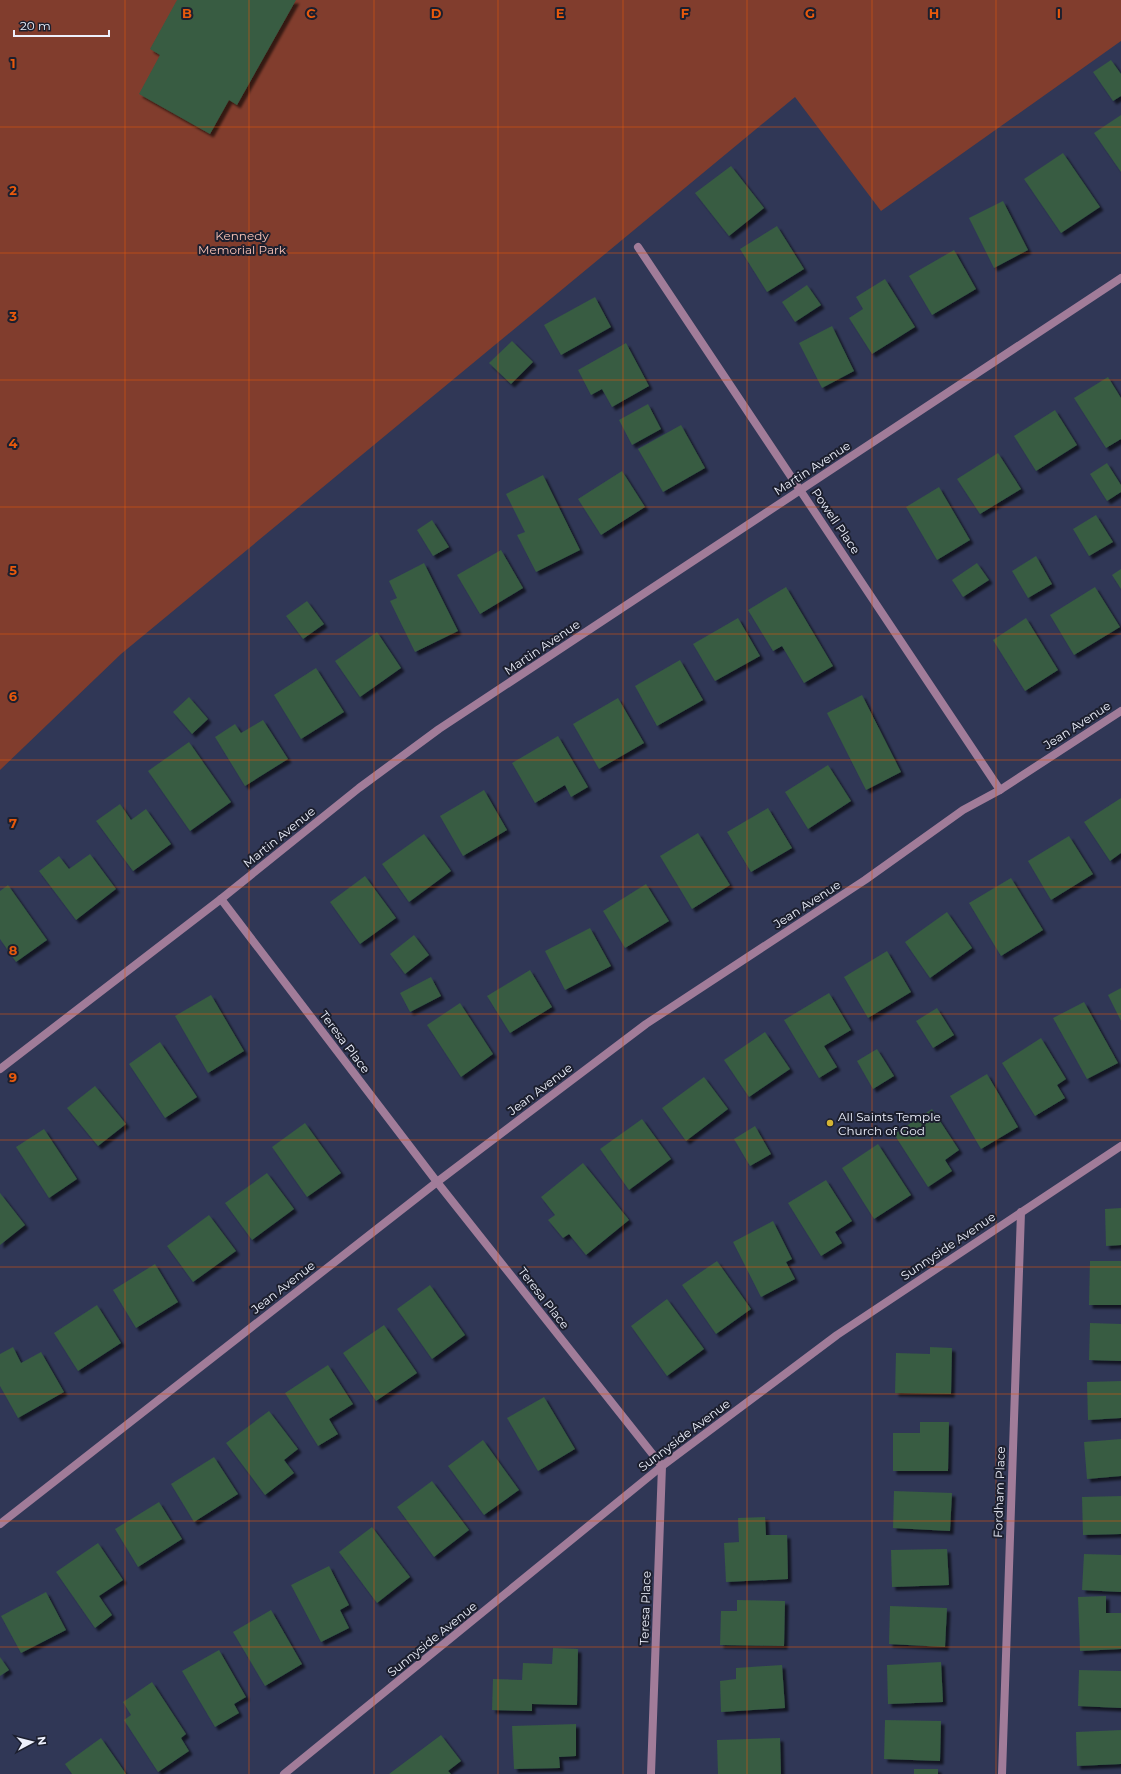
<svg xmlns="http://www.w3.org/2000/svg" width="1121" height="1774" font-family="Montserrat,sans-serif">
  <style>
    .green { fill: #813d2d }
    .building { fill: #375b43; filter: url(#shadow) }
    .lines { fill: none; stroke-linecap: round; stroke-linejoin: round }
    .minor { stroke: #a17c99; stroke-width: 8 }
    .grid { fill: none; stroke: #e8590c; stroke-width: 1; stroke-opacity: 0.55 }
    .poi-dot { fill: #d5b534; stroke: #1c1f2e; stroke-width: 1.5 }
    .labels { text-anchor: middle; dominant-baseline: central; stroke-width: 4; stroke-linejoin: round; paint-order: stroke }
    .park-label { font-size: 12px; fill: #fbc4b7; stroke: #1c1f2e }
    .street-label { font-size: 12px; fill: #edf0fc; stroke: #1c1f2e }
    .poi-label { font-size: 12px; fill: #edf0fc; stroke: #1c1f2e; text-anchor: start }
    .grid-label { font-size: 13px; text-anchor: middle; font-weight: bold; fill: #e8590c; stroke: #1c1f2e; stroke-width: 4; stroke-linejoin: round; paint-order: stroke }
  </style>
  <defs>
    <filter id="shadow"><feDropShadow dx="3.5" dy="3.5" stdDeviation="1" flood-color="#0009"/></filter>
  </defs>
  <rect width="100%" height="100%" fill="#303756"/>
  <path class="green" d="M 0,0 L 1121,0 L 1121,41 L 881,211 L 795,97 L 121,654 L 0,770 Z"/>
  <g class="building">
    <path d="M 177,0 L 296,0 L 237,105 L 229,100 L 210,134 L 139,94 L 160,55 L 150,49 Z"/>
    <path d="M 1111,60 L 1121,74 L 1121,96 L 1113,101 L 1093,72 Z"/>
    <path d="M 1121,115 L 1121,172 L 1094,133 Z"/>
    <path d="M 1063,153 L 1100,207 L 1061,233 L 1024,179 Z"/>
    <path d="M 731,166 L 764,208 L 729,236 L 695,193 Z"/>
    <path d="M 1003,201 L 1028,250 L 994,268 L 969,218 Z"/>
    <path d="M 777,226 L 804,269 L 767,292 L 740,249 Z"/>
    <path d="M 954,250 L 976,289 L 932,315 L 909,276 Z"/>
    <path d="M 885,279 L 915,327 L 872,354 L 849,318 L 863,309 L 856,297 Z"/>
    <path d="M 807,285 L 821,305 L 795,322 L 782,302 Z"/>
    <path d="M 595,297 L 611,327 L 561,355 L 544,325 Z"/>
    <path d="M 832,326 L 854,371 L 822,388 L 799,343 Z"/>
    <path d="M 512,341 L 533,362 L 511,384 L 489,363 Z"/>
    <path d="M 626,343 L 649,386 L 612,407 L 602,389 L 591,395 L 578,370 Z"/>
    <path d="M 1108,377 L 1121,398 L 1121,439 L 1106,448 L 1074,398 Z"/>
    <path d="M 648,404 L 661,429 L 632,445 L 619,420 Z"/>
    <path d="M 1055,410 L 1077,445 L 1036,471 L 1014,436 Z"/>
    <path d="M 681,425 L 705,468 L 663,492 L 638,449 Z"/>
    <path d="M 998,453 L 1021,489 L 980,514 L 957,479 Z"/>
    <path d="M 1107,463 L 1121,485 L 1121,492 L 1107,501 L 1090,474 Z"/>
    <path d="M 622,471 L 645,507 L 601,535 L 578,499 Z"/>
    <path d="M 543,475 L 580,550 L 536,572 L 517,535 L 525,532 L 506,494 Z"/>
    <path d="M 939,487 L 970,540 L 937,560 L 906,507 Z"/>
    <path d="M 1096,515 L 1113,542 L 1089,556 L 1073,529 Z"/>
    <path d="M 432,520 L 449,547 L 433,556 L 417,530 Z"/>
    <path d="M 501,550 L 523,588 L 480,614 L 457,575 Z"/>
    <path d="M 1036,556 L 1052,584 L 1028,598 L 1012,571 Z"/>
    <path d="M 424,563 L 458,631 L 415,652 L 390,601 L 397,598 L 389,581 Z"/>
    <path d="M 977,563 L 989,580 L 963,597 L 952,580 Z"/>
    <path d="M 1121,569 L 1121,589 L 1112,575 Z"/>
    <path d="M 786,587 L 833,666 L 804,683 L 782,646 L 773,651 L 748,610 Z"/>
    <path d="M 1095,587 L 1120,627 L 1074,655 L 1050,615 Z"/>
    <path d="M 307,601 L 324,624 L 303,639 L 286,616 Z"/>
    <path d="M 738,618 L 760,656 L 715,681 L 693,644 Z"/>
    <path d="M 1026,618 L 1058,670 L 1025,691 L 993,640 Z"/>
    <path d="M 377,632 L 401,668 L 360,697 L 335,661 Z"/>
    <path d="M 680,660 L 703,700 L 657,726 L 635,686 Z"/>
    <path d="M 316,668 L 344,712 L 301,739 L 274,695 Z"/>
    <path d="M 862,695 L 901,772 L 866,790 L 827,713 Z"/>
    <path d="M 189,697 L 208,719 L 192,734 L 173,712 Z"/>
    <path d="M 618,698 L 644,743 L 599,769 L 573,724 Z"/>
    <path d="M 263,720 L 288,759 L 245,786 L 215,737 L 235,724 L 241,733 Z"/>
    <path d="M 558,736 L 588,787 L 571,797 L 565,785 L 535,803 L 512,763 Z"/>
    <path d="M 189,742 L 231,802 L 190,831 L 148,771 Z"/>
    <path d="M 828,765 L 851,801 L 808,829 L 785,792 Z"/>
    <path d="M 484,790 L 507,830 L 463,856 L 440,816 Z"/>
    <path d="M 1121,798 L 1121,853 L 1110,861 L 1084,822 Z"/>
    <path d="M 120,804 L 131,820 L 146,809 L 171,844 L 133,871 L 96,821 Z"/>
    <path d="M 768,808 L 792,848 L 751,872 L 727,832 Z"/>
    <path d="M 698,833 L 730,885 L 692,909 L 660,856 Z"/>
    <path d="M 424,834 L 451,871 L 409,902 L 382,864 Z"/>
    <path d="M 1069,836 L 1093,874 L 1051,900 L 1028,861 Z"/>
    <path d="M 90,854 L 116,889 L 76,920 L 39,871 L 59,856 L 69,869 Z"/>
    <path d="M 365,876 L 396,918 L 360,944 L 330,902 Z"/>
    <path d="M 1011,878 L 1043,930 L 1001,956 L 969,903 Z"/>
    <path d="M 646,884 L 669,921 L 625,948 L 603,911 Z"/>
    <path d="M 8,885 L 47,940 L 16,962 L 0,939 L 0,891 Z"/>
    <path d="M 947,912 L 972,948 L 930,978 L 905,942 Z"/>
    <path d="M 590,928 L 611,966 L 565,990 L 545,951 Z"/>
    <path d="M 414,935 L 429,955 L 405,974 L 390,954 Z"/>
    <path d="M 887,951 L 911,992 L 868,1018 L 844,977 Z"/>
    <path d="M 530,970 L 552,1007 L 510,1033 L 487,996 Z"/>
    <path d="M 431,977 L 441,996 L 410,1012 L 400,993 Z"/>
    <path d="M 1121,988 L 1121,1021 L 1108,995 Z"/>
    <path d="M 829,993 L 851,1030 L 824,1046 L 837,1067 L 819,1078 L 784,1020 Z"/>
    <path d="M 211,995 L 244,1051 L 208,1073 L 175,1016 Z"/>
    <path d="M 1084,1002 L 1118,1063 L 1087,1079 L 1053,1018 Z"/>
    <path d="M 460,1003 L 493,1054 L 461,1077 L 427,1025 Z"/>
    <path d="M 937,1008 L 954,1035 L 933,1048 L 916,1021 Z"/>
    <path d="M 765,1032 L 790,1069 L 749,1097 L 724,1060 Z"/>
    <path d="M 1041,1038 L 1066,1079 L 1057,1085 L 1065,1098 L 1035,1116 L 1002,1063 Z"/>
    <path d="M 160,1042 L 197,1097 L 165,1118 L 129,1064 Z"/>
    <path d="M 877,1049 L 894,1076 L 873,1089 L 857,1061 Z"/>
    <path d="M 987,1074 L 1018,1127 L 981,1149 L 950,1096 Z"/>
    <path d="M 704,1077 L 728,1109 L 686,1141 L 662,1108 Z"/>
    <path d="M 95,1086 L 126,1124 L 98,1146 L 67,1108 Z"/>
    <path d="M 932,1109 L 959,1150 L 945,1160 L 952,1171 L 928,1187 L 894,1134 Z"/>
    <path d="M 642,1119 L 671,1159 L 629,1190 L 600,1149 Z"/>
    <path d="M 305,1123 L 341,1173 L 307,1197 L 272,1147 Z"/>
    <path d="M 755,1126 L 771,1154 L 750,1166 L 734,1139 Z"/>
    <path d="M 44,1129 L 77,1179 L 49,1198 L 16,1147 Z"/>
    <path d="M 878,1144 L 911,1195 L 874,1219 L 842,1168 Z"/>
    <path d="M 583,1163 L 629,1220 L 586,1255 L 569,1234 L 563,1238 L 548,1220 L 555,1215 L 541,1197 Z"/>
    <path d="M 267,1173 L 294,1209 L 252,1240 L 225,1203 Z"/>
    <path d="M 826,1180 L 852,1221 L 835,1232 L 842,1243 L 821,1256 L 788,1203 Z"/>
    <path d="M 0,1193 L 25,1225 L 0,1245 Z"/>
    <path d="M 1121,1208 L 1121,1245 L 1106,1246 L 1105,1209 Z"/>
    <path d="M 209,1215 L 236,1251 L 193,1282 L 167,1246 Z"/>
    <path d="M 773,1221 L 792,1259 L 786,1262 L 795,1279 L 761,1297 L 733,1242 Z"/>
    <path d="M 717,1261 L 751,1309 L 716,1334 L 682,1285 Z"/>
    <path d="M 1090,1261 L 1121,1261 L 1121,1305 L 1089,1305 Z"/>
    <path d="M 155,1264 L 178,1302 L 136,1328 L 113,1290 Z"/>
    <path d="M 430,1285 L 465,1335 L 432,1359 L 397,1309 Z"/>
    <path d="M 667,1299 L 704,1349 L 667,1376 L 631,1326 Z"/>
    <path d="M 97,1305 L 121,1343 L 78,1371 L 54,1333 Z"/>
    <path d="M 1090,1323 L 1121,1324 L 1121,1361 L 1089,1360 Z"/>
    <path d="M 384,1325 L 417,1373 L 376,1401 L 343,1353 Z"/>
    <path d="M 13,1347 L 21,1363 L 41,1352 L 64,1392 L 18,1418 L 0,1386 L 0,1354 Z"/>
    <path d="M 930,1347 L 952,1348 L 951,1394 L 895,1393 L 896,1353 L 930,1354 Z"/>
    <path d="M 328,1365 L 353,1404 L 329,1419 L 338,1434 L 318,1446 L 285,1393 Z"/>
    <path d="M 1121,1381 L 1121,1418 L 1088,1420 L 1087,1382 Z"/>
    <path d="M 544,1397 L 575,1449 L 538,1471 L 507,1418 Z"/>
    <path d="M 269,1411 L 298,1449 L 284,1460 L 294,1473 L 265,1495 L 226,1443 Z"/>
    <path d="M 920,1422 L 949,1422 L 948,1471 L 893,1471 L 893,1433 L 920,1433 Z"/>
    <path d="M 1121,1439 L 1121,1476 L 1087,1479 L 1084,1442 Z"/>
    <path d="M 483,1440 L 519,1490 L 484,1515 L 448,1466 Z"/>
    <path d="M 214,1457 L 238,1494 L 194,1522 L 171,1484 Z"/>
    <path d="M 432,1481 L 469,1530 L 434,1557 L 397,1507 Z"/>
    <path d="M 894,1491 L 952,1493 L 950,1531 L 893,1528 Z"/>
    <path d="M 1121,1496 L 1121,1534 L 1083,1535 L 1082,1497 Z"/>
    <path d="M 159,1502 L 182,1539 L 138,1567 L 115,1529 Z"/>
    <path d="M 765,1517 L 766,1535 L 787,1535 L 788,1579 L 726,1582 L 724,1543 L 739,1542 L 738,1518 Z"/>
    <path d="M 372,1527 L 410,1577 L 377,1603 L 339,1552 Z"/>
    <path d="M 98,1543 L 123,1580 L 99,1596 L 112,1615 L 95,1628 L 56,1572 Z"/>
    <path d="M 947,1549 L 949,1585 L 892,1587 L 891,1550 Z"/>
    <path d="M 1084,1554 L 1121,1555 L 1121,1592 L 1082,1590 Z"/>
    <path d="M 329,1566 L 349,1605 L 340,1610 L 349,1628 L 321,1642 L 291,1585 Z"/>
    <path d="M 46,1592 L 66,1630 L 21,1653 L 1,1616 Z"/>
    <path d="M 1106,1596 L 1106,1613 L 1121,1613 L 1121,1649 L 1080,1651 L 1078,1597 Z"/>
    <path d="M 737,1600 L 785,1601 L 784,1646 L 720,1645 L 721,1611 L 737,1611 Z"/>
    <path d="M 890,1606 L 947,1608 L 945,1647 L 889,1644 Z"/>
    <path d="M 271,1610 L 302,1664 L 265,1686 L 233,1632 Z"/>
    <path d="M 553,1648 L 578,1649 L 577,1705 L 532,1704 L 532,1711 L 492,1710 L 493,1679 L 522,1680 L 523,1663 L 552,1664 Z"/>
    <path d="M 219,1650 L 246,1697 L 234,1704 L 239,1713 L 215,1727 L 182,1671 Z"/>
    <path d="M 0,1657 L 9,1670 L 0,1676 Z"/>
    <path d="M 941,1662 L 943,1702 L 888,1704 L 887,1665 Z"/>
    <path d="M 782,1665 L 785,1708 L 721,1712 L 720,1681 L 736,1679 L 736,1668 Z"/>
    <path d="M 1079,1670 L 1121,1671 L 1121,1708 L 1078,1706 Z"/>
    <path d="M 152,1682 L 186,1734 L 181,1738 L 189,1751 L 158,1772 L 124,1720 L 131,1715 L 123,1702 Z"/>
    <path d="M 885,1720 L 941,1721 L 940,1761 L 884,1759 Z"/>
    <path d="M 576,1724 L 576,1756 L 559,1757 L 560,1768 L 514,1769 L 512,1726 Z"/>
    <path d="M 1121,1730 L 1121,1764 L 1077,1766 L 1076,1732 Z"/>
    <path d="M 441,1735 L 461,1761 L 448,1771 L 451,1774 L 389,1774 Z"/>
    <path d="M 101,1738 L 126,1774 L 72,1774 L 65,1764 Z"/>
    <path d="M 780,1738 L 781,1774 L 718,1774 L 717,1740 Z"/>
    <rect x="914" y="1769" width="24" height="5"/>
  </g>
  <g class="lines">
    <g class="minor">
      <path d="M 638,247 L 1000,790"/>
      <path d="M 221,899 L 437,1182 L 662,1466 L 651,1774"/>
      <path d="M 0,1069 L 221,899 L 359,788 L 439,729 L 1121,278"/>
      <path d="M 0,1524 L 437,1182 L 646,1024 L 865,880 L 963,810 L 1000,790 L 1121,711"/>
      <path d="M 284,1774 L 662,1466 L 837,1335 L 1121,1146"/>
      <path d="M 1002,1774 L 1021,1212"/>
    </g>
  </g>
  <path class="grid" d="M 125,0 L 125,1774M 249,0 L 249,1774M 374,0 L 374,1774M 498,0 L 498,1774M 623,0 L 623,1774M 747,0 L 747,1774M 872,0 L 872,1774M 996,0 L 996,1774M 0,127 L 1121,127M 0,253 L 1121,253M 0,380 L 1121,380M 0,507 L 1121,507M 0,634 L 1121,634M 0,760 L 1121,760M 0,887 L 1121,887M 0,1014 L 1121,1014M 0,1140 L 1121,1140M 0,1267 L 1121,1267M 0,1394 L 1121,1394M 0,1521 L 1121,1521M 0,1647 L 1121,1647"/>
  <circle class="poi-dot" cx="830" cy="1123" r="4"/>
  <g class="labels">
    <g class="park-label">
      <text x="242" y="235">Kennedy<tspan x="242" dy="14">Memorial Park</tspan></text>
    </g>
    <g class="street-label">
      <text transform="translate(812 468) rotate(-33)">Martin Avenue</text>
      <text transform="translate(836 521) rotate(56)">Powell Place</text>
      <text transform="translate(542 647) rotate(-34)">Martin Avenue</text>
      <text transform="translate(1077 725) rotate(-33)">Jean Avenue</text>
      <text transform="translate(279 837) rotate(-39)">Martin Avenue</text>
      <text transform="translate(807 904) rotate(-33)">Jean Avenue</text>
      <text transform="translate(345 1042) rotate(53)">Teresa Place</text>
      <text transform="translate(540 1089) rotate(-37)">Jean Avenue</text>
      <text transform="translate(948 1246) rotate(-34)">Sunnyside Avenue</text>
      <text transform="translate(283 1287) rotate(-38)">Jean Avenue</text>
      <text transform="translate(544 1298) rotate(52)">Teresa Place</text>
      <text transform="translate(684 1435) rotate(-37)">Sunnyside Avenue</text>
      <text transform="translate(999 1492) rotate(-88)">Fordham Place</text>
      <text transform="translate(645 1608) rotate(-88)">Teresa Place</text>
      <text transform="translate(432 1639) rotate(-39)">Sunnyside Avenue</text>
    </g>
    <g class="poi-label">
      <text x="838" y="1116">All Saints Temple<tspan x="838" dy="14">Church of God</tspan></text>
    </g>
  </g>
  <g class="grid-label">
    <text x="187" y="18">B</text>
    <text x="311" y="18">C</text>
    <text x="436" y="18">D</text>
    <text x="560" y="18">E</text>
    <text x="685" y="18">F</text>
    <text x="810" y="18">G</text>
    <text x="934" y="18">H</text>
    <text x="1059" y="18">I</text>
    <text x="13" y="68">1</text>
    <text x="13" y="195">2</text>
    <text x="13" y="321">3</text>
    <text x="13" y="448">4</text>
    <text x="13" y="575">5</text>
    <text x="13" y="701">6</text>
    <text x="13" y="828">7</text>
    <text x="13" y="955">8</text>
    <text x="13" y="1082">9</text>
  </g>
  <g transform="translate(32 1742) rotate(83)" stroke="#1c1f2e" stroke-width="3" paint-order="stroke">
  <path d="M0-3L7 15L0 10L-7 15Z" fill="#edf0fc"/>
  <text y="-6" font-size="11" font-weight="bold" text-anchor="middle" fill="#edf0fc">N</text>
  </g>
  <path d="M14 30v6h95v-6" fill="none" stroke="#edf0fc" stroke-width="2"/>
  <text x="20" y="30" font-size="12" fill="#edf0fc" stroke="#1c1f2e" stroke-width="3" paint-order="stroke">20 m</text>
</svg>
